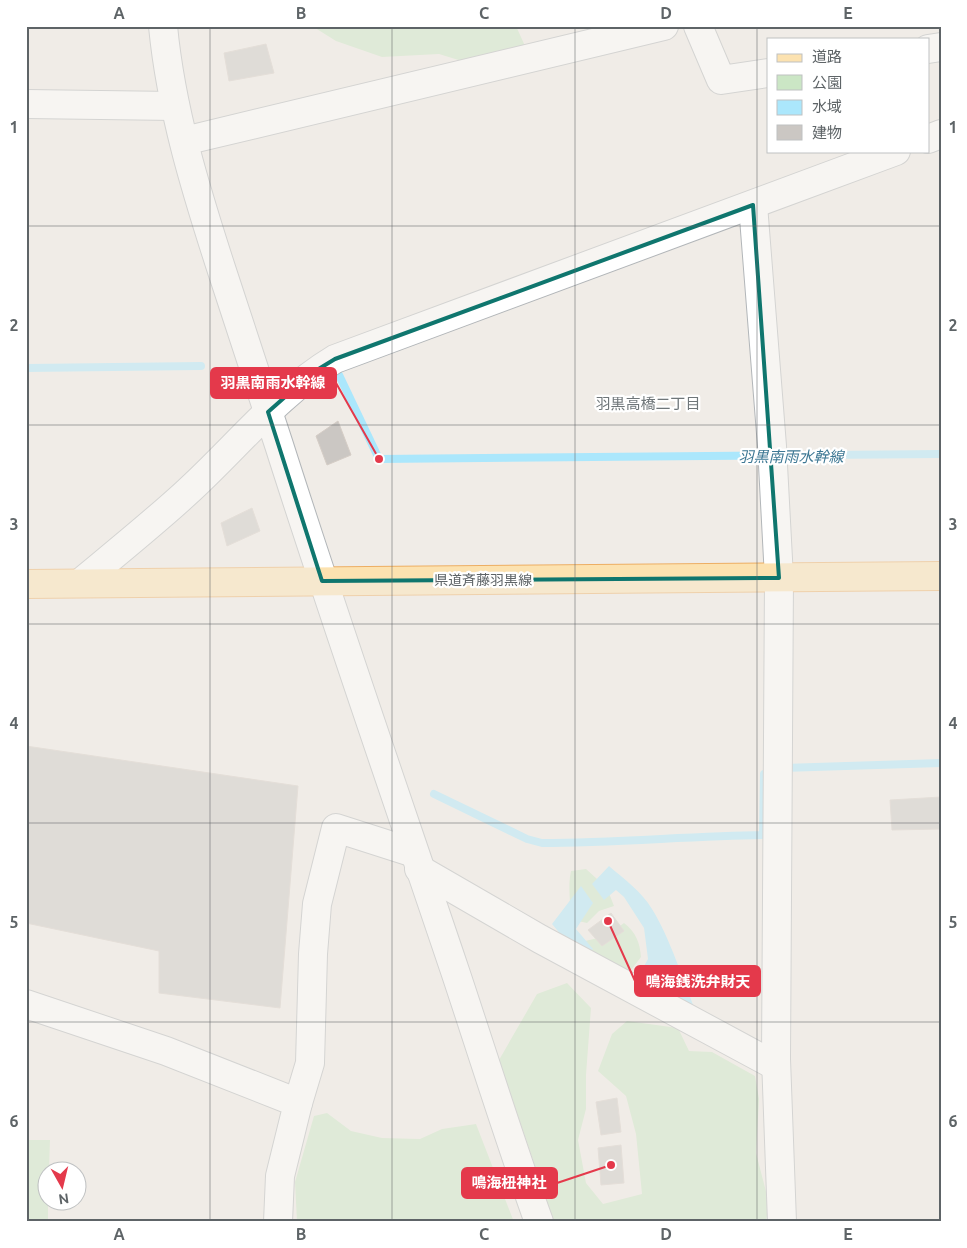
<svg xmlns="http://www.w3.org/2000/svg" width="967" height="1248" font-family="Ubuntu,'Noto Sans JP',sans-serif">
  <style>
    .green { fill: #cbe6c5 }
    .water { fill: #abe7fc }
    .lines { fill: none; stroke-linecap: round; stroke-linejoin: round }
    .stream { stroke: #abe7fc; stroke-width: 8 }
    .building { fill: #cbc7c3; stroke: #d5cdc6 }
    .minor-casing { stroke: #b2b6b9; stroke-width: 30 }
    .major-casing { stroke: #edae63; stroke-width: 30 }
    .minor { stroke: #fff; stroke-width: 28 }
    .major { stroke: #fce2b0; stroke-width: 28 }
    .marked { fill: none; stroke: #0f766e; stroke-width: 4; stroke-linejoin: round }
    .grid { fill: none; stroke: #5e6467; stroke-width: 1; stroke-opacity: 0.55 }
    .labels { text-anchor: middle; dominant-baseline: central; stroke-width: 4.5; stroke-linejoin: round; paint-order: stroke }
    .street-label { font-size: 14px; fill: #5e6467; stroke: #fff }
    .neighbourhood-label { font-size: 15px; fill: #6f7679; stroke: #fff }
    .water-label { font-size: 15px; font-style: italic; fill: #3e7894; stroke: #fff }
    .leader { fill: none; stroke: #e4394b; stroke-width: 2 }
    .callout-dot { fill: #e4394b; stroke: #fff; stroke-width: 2 }
    .callout { fill: #e4394b; stroke: #e4394b; stroke-width: 2 }
    .callout-label { font-size: 15px; text-anchor: middle; font-weight: bold; fill: #fff }
    .neatline { fill: none; stroke: #5e6467; stroke-width: 2 }
    .grid-label { font-size: 16px; text-anchor: middle; font-weight: bold; fill: #5e6467 }
  </style>
  <rect width="100%" height="100%" fill="#f0ece7"/>
  <g class="green">
    <path d="M 312,26 L 516,26 L 530,57 L 494,71 L 439,54 L 382,57 L 336,41 Z"/>
    <path d="M 586,869 L 607,888 L 614,906 L 599,911 L 587,923 L 569,919 C 572,901 567,889 571,871 Z"/>
    <path d="M 624,923 C 636,932 640,943 641,957 L 631,970 L 617,975 L 581,942 L 606,936 Z"/>
    <path d="M 567,983 L 591,1008 L 586,1075 L 586,1109 L 578,1140 L 586,1183 L 603,1204 L 642,1194 L 636,1134 L 626,1096 L 598,1071 L 612,1034 L 627,1021 L 678,1028 L 689,1051 L 712,1052 L 755,1076 L 759,1099 L 756,1153 L 769,1203 L 766,1222 L 554,1222 L 499,1060 L 537,994 Z"/>
    <path d="M 327,1113 L 351,1131 L 382,1138 L 420,1139 L 442,1129 L 476,1124 L 514,1222 L 297,1222 L 295,1182 L 314,1116 Z"/>
    <path d="M 26,1140 L 50,1140 L 49,1170 L 48,1170 L 48,1222 L 26,1222 Z"/>
  </g>
  <g class="water">
    <path d="M 609,866 C 624,879 642,892 652,909 C 670,938 683,980 696,1012 L 640,973 L 648,959 L 644,928 L 624,897 L 616,890 L 604,900 L 592,884 Z"/>
    <path d="M 581,886 L 593,903 L 576,929 L 593,949 L 582,960 L 552,924 Z"/>
  </g>
  <g class="lines">
    <g class="stream">
      <path d="M 26,368 L 201,366"/>
      <path d="M 319,384 L 339,375 L 379,459 L 941,454"/>
      <path d="M 783,768 L 941,763"/>
      <path d="M 434,794 L 527,839 L 542,843 C 616,843 689,836 763,835 L 764,774"/>
    </g>
  </g>
  <g class="building">
    <path d="M 266,44 L 274,73 L 229,81 L 224,53 Z"/>
    <path d="M 338,421 L 351,455 L 327,465 L 316,436 Z"/>
    <path d="M 252,508 L 260,531 L 227,546 L 221,523 Z"/>
    <path d="M 26,746 L 298,786 L 280,1008 L 159,993 L 159,951 L 26,923 Z"/>
    <path d="M 941,797 L 941,829 L 892,830 L 890,800 Z"/>
    <path d="M 611,913 L 624,931 L 602,946 L 588,930 Z"/>
    <path d="M 617,1098 L 621,1132 L 601,1135 L 596,1102 Z"/>
    <path d="M 621,1145 L 624,1183 L 601,1185 L 598,1148 Z"/>
  </g>
  <g class="lines">
    <defs>
      <g id="minor">
        <path d="M 163,26 C 171,110 196,191 222,271 C 241,329 260,387 279,445 C 335,621 396,796 455,971 C 483,1055 509,1139 539,1222"/>
        <path d="M 698,26 L 721,80 L 768,73"/>
        <path d="M 928,49 L 941,47"/>
        <path d="M 26,104 L 175,106"/>
        <path d="M 928,139 L 941,134"/>
        <path d="M 184,141 L 664,26"/>
        <path d="M 753,205 L 772,446 L 779,578 L 776,1059 L 782,1222"/>
        <path d="M 80,583 C 115,554 151,525 185,494 C 235,449 277,394 335,359 L 896,151"/>
        <path d="M 419,869 L 540,939 L 776,1066"/>
        <path d="M 26,1004 L 166,1051 L 298,1103 L 280,1176 L 278,1222"/>
        <path d="M 298,1103 L 310,1063 L 313,954 L 317,904 L 336,828 L 414,853"/>
      </g>
      <path id="major" d="M 26,584 L 941,576"/>
    </defs>
    <use href="#minor" class="minor-casing"/>
    <use href="#major" class="major-casing"/>
    <use href="#minor" class="minor"/>
    <use href="#major" class="major"/>
  </g>
  <path d="M0 0H967V1248H0ZM 753,205 L 779,578 L 322,581 L 268,412 L 312,373 L 335,359 Z" fill="#f0ece7" fill-opacity=".55" fill-rule="evenodd"/>
  <path class="marked" d="M 753,205 L 779,578 L 322,581 L 268,412 L 312,373 L 335,359 Z"/>
  <path class="grid" d="M 210,26 L 210,1222M 392,26 L 392,1222M 575,26 L 575,1222M 757,26 L 757,1222M 26,226 L 941,226M 26,425 L 941,425M 26,624 L 941,624M 26,823 L 941,823M 26,1022 L 941,1022"/>
  <g class="labels">
    <g class="street-label">
      <text x="483" y="580">県道斉藤羽黒線</text>
    </g>
    <g class="neighbourhood-label">
      <text x="648" y="403">羽黒高橋二丁目</text>
    </g>
    <g class="water-label">
      <text x="791" y="456">羽黒南雨水幹線</text>
    </g>
  </g>
  <path class="leader" d="M379 459L336 383M608 921L635 981M611 1165L557 1183"/>
  <g class="callout-dot">
    <circle cx="379" cy="459" r="5"/>
    <circle cx="608" cy="921" r="5"/>
    <circle cx="611" cy="1165" r="5"/>
  </g>
  <g class="callout">
    <rect x="211" y="368" width="125" height="30" rx="5"/>
    <rect x="635" y="966" width="125" height="30" rx="5"/>
    <rect x="462" y="1168" width="95" height="30" rx="5"/>
  </g>
  <g class="callout-label">
    <text x="273" y="388">羽黒南雨水幹線</text>
    <text x="698" y="987">鳴海銭洗弁財天</text>
    <text x="509" y="1188">鳴海杻神社</text>
  </g>
  <rect width="967" height="1248" fill="none" stroke="#ffffff" stroke-width="55"/>
  <rect x="767" y="38" width="162" height="115" fill="#ffffff" stroke="#bfc1c2"/>
  <rect x="777" y="54" width="25" height="8" fill="#fce2b0" stroke="#bfc1c2"/>
  <text x="812" y="62" font-size="15" fill="#5e6467">道路</text>
  <rect x="777" y="75" width="25" height="15" fill="#cbe6c5" stroke="#bfc1c2"/>
  <text x="812" y="88" font-size="15" fill="#5e6467">公園</text>
  <rect x="777" y="100" width="25" height="15" fill="#abe7fc" stroke="#bfc1c2"/>
  <text x="812" y="112" font-size="15" fill="#5e6467">水域</text>
  <rect x="777" y="125" width="25" height="15" fill="#cbc7c3" stroke="#bfc1c2"/>
  <text x="812" y="138" font-size="15" fill="#5e6467">建物</text>
  <g transform="translate(62 1186) rotate(172)"><circle r="24" fill="#ffffff" stroke="#bfc1c2"/>
  <path d="M0-4L9 19L0 12L-9 19Z" fill="#e4394b"/>
  <text y="-8" font-size="14" font-weight="bold" text-anchor="middle" fill="#5e6467">N</text>
  </g>
  <rect x="28" y="28" width="912" height="1192" class="neatline"/>
  <g class="grid-label">
    <text x="119" y="19">A</text>
    <text x="301" y="19">B</text>
    <text x="484" y="19">C</text>
    <text x="666" y="19">D</text>
    <text x="848" y="19">E</text>
    <text x="14" y="133">1</text>
    <text x="953" y="133">1</text>
    <text x="14" y="331">2</text>
    <text x="953" y="331">2</text>
    <text x="14" y="530">3</text>
    <text x="953" y="530">3</text>
    <text x="14" y="729">4</text>
    <text x="953" y="729">4</text>
    <text x="14" y="928">5</text>
    <text x="953" y="928">5</text>
    <text x="14" y="1127">6</text>
    <text x="953" y="1127">6</text>
    <text x="119" y="1240">A</text>
    <text x="301" y="1240">B</text>
    <text x="484" y="1240">C</text>
    <text x="666" y="1240">D</text>
    <text x="848" y="1240">E</text>
  </g>
</svg>
